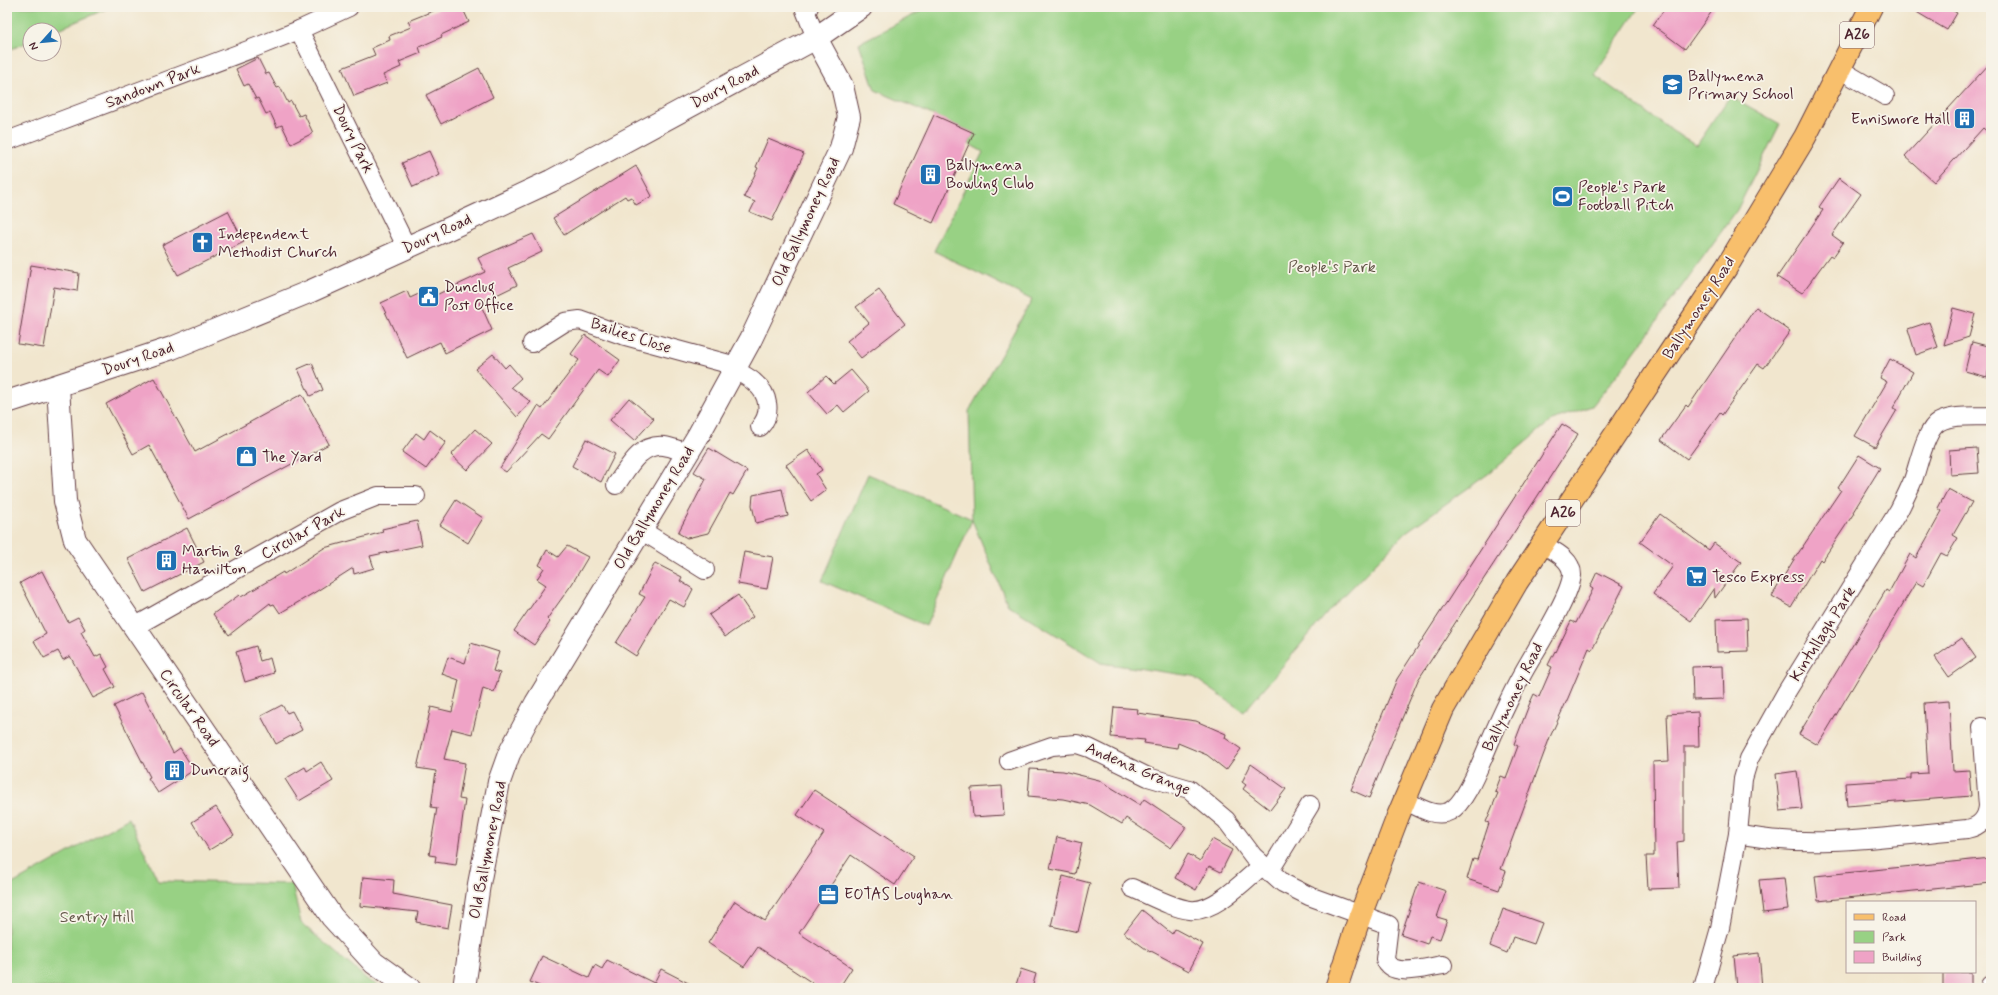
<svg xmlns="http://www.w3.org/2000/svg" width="1998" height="995" font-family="Mynerve,sans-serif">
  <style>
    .green { fill: #98d184; stroke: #717858 }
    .building { fill: #efa3c6 }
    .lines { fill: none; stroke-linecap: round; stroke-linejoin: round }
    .minor-casing { stroke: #633d43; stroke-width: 20 }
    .tertiary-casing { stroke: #633d43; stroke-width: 24 }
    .primary-casing { stroke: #633d43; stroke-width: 24 }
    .minor { stroke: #fff; stroke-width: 18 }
    .tertiary { stroke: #fff; stroke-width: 22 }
    .primary { stroke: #f8bf6c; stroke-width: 22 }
    .labels { text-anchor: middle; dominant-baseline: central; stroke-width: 3.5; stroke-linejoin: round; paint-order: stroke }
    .shield { fill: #f7f3e8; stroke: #7e5f64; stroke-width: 1 }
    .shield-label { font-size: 15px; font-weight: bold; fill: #4a1f2b }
    .poi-label { font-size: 16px; fill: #4a1f2b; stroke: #f7f3e8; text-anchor: start }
    .street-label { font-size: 16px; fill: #4a1f2b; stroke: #f7f3e8 }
    .park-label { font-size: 16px; fill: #615446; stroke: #f7f3e8 }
  </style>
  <rect width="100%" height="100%" fill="#f7f3e8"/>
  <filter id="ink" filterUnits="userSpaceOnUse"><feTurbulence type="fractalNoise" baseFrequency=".025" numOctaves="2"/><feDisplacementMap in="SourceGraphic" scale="8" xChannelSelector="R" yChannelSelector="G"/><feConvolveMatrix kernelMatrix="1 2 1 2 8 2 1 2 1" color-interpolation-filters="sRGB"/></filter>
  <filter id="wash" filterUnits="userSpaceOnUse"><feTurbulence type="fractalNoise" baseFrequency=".012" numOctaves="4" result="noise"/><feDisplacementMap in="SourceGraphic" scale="16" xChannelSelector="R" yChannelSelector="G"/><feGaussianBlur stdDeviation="0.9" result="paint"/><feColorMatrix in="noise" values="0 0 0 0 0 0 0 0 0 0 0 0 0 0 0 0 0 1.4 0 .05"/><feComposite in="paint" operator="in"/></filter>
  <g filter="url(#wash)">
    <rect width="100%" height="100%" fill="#f1e6ce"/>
    <g class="green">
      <path d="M 7,7 L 108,7 L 106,9 L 54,31 L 30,30 L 30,41 L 7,51 Z"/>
      <path d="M 926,7 L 1639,7 L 1594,75 L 1674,132 L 1697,145 L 1730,96 L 1780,124 L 1737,210 L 1628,361 L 1592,406 L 1552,420 L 1488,474 L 1406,532 L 1328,612 L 1244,712 L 1192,676 L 1101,663 L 1008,605 L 972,520 L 926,626 L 822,581 L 868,474 L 972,519 L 969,411 L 1032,300 L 934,251 L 983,152 L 969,144 L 974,133 L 875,90 L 859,43 L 923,10 Z"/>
      <path d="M 129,818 L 158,881 L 292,884 L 301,923 L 369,981 L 385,988 L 7,988 L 7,887 Z"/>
    </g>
    <g id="blocks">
      <g class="building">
        <path d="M 443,7 L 462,7 L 469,22 L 441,35 L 442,37 L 419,47 L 421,53 L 399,62 L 401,67 L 383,75 L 387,83 L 354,96 L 342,68 L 375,55 L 372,48 L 390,40 L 389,36 L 411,27 L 408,21 Z"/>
        <path d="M 1666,7 L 1715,7 L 1685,49 L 1653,25 Z"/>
        <path d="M 1908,7 L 1946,7 L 1957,13 L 1947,30 Z"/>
        <path d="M 258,58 L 266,74 L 269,73 L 277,88 L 280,87 L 288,103 L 291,101 L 299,116 L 304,114 L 313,133 L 291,144 L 282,125 L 277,127 L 270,112 L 266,114 L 258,98 L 256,99 L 248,84 L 244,86 L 236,69 Z"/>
        <path d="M 1991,62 L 1991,135 L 1983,128 L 1934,182 L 1905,156 Z"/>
        <path d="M 479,68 L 493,97 L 441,124 L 426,95 Z"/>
        <path d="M 934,115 L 974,133 L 933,223 L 893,204 Z"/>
        <path d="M 768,139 L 804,154 L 772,221 L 750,212 L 755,202 L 744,197 L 758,168 L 756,167 Z"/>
        <path d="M 429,151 L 440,175 L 413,187 L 402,163 Z"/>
        <path d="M 636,166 L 652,196 L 636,205 L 631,197 L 627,199 L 625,196 L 564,235 L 553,218 Z"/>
        <path d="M 1839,178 L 1861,194 L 1832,235 L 1843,243 L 1833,257 L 1830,255 L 1802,293 L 1777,277 L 1823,210 L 1819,207 Z"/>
        <path d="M 228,211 L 244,242 L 178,275 L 162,245 Z"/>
        <path d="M 533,234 L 542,252 L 508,268 L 517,285 L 480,303 L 492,330 L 445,353 L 440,342 L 407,358 L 381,303 L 407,291 L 410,298 L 432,288 L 436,295 L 485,272 L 478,258 Z"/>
        <path d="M 31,265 L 79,273 L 77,291 L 54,287 L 44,348 L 18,344 Z"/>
        <path d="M 879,290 L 905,324 L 861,358 L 847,341 L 869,323 L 856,307 Z"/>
        <path d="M 1756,307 L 1790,331 L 1764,368 L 1758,364 L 1722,415 L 1720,413 L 1687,459 L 1661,440 L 1686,405 L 1688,407 Z"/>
        <path d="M 1953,308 L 1975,314 L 1969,337 L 1944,345 Z"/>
        <path d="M 1929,322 L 1938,347 L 1916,355 L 1908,329 Z"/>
        <path d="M 585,335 L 620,360 L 608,377 L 598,370 L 548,439 L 541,434 L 506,472 L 500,468 L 538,406 L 542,409 L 579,360 L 571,354 Z"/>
        <path d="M 1972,342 L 1991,347 L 1991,359 L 1987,377 L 1965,371 Z"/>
        <path d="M 493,354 L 505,368 L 509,364 L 521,378 L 511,387 L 531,402 L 517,417 L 475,369 Z"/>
        <path d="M 1890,359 L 1913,372 L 1893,408 L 1897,410 L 1875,447 L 1855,436 L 1887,382 L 1880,378 Z"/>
        <path d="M 312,363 L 323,390 L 310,396 L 298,369 Z"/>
        <path d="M 851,370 L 869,391 L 844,412 L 838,405 L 827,414 L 808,392 L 826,376 L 834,384 Z"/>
        <path d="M 154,378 L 195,452 L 302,394 L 329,444 L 189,519 L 149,445 L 133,454 L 106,404 Z"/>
        <path d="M 629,398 L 654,419 L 634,441 L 610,420 Z"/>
        <path d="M 1562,424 L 1578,434 L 1418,680 L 1369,798 L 1351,790 L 1397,679 Z"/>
        <path d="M 475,429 L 492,444 L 467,470 L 451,455 Z"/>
        <path d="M 430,430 L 446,442 L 426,469 L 402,452 L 416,433 L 424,439 Z"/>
        <path d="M 586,439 L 615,454 L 601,482 L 572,466 Z"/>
        <path d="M 709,448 L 747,471 L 733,495 L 730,493 L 708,533 L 687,538 L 678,533 L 706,479 L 694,472 Z"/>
        <path d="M 1977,448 L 1979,473 L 1950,475 L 1949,450 Z"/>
        <path d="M 808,450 L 822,470 L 816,474 L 826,490 L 811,501 L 786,465 Z"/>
        <path d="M 1859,455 L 1880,468 L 1853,512 L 1854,513 L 1822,561 L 1820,559 L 1791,607 L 1772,596 L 1793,561 L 1841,490 L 1838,488 Z"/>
        <path d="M 782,489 L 788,516 L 756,523 L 752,505 L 753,495 Z"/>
        <path d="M 1948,489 L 1972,502 L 1953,535 L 1958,538 L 1947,556 L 1941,553 L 1923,586 L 1916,582 L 1818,745 L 1799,734 L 1886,590 L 1889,592 L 1910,554 L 1916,558 L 1942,511 L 1938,508 Z"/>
        <path d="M 456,500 L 483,518 L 468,543 L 440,525 Z"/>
        <path d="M 1660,514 L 1709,550 L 1714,543 L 1741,562 L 1715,598 L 1714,588 L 1691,621 L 1653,594 L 1673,566 L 1640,542 Z"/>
        <path d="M 417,521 L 422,545 L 370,556 L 374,568 L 354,574 L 353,568 L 317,591 L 280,613 L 274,604 L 271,605 L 270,603 L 229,635 L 213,614 L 239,595 L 241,597 L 283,572 L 284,574 L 324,548 L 383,532 L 382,529 Z"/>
        <path d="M 187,528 L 204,562 L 145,592 L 128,559 Z"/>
        <path d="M 567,546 L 588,557 L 572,584 L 547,619 L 550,622 L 534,645 L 514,631 L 546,585 L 537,579 L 544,568 L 539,565 L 547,550 L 558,557 Z"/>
        <path d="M 744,552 L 773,557 L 767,589 L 738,584 Z"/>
        <path d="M 655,563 L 682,577 L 680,581 L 693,589 L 684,607 L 669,599 L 636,656 L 616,643 L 645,597 L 639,594 Z"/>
        <path d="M 42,571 L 68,622 L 78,617 L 85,629 L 81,632 L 95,657 L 101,654 L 108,667 L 105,669 L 115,687 L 93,698 L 70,656 L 63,660 L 58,651 L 44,658 L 34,641 L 46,634 L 20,583 Z"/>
        <path d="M 1597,572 L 1624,586 L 1592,650 L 1589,648 L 1568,698 L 1550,737 L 1501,869 L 1506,871 L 1499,890 L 1467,879 L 1473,859 L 1477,860 L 1489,823 L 1486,822 L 1498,793 L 1495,792 L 1501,776 L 1506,778 L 1518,746 L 1514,744 L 1529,705 L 1534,694 L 1539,697 L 1552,667 L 1548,665 L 1555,651 L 1556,652 L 1571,621 L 1576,623 L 1593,589 L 1590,587 Z"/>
        <path d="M 738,595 L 753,617 L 725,637 L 709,615 Z"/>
        <path d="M 1747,618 L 1748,651 L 1717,652 L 1716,619 Z"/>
        <path d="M 1962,638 L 1976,658 L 1949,677 L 1935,657 Z"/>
        <path d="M 471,643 L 499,652 L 493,671 L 500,673 L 494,692 L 483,688 L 472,734 L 452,729 L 444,759 L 465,763 L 459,799 L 465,800 L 456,865 L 435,862 L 436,856 L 429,855 L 437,808 L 431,807 L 436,771 L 417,768 L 431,707 L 452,712 L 459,680 L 442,674 L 448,657 L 465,663 Z"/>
        <path d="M 256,646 L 260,661 L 270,658 L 274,673 L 245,682 L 236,652 Z"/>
        <path d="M 1723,666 L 1724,699 L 1693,700 L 1692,667 Z"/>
        <path d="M 142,692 L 173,753 L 180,748 L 194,770 L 158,793 L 148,778 L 150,777 L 114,706 Z"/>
        <path d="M 1949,701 L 1953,771 L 1969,770 L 1971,796 L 1847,806 L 1845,783 L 1911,779 L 1911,774 L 1928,773 L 1924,703 Z"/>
        <path d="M 282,705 L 287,713 L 292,711 L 302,730 L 276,744 L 261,716 Z"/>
        <path d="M 1114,707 L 1138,709 L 1137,713 L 1196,721 L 1226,734 L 1225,738 L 1241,749 L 1226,770 L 1207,755 L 1178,743 L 1177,748 L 1144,743 L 1145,740 L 1111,737 Z"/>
        <path d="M 1698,712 L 1699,746 L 1684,746 L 1684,841 L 1677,842 L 1679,888 L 1648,889 L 1646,856 L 1654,856 L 1653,762 L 1669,761 L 1667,714 Z"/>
        <path d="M 321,762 L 333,781 L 299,801 L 285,779 L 305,767 L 307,771 Z"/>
        <path d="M 1251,764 L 1286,789 L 1270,810 L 1243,789 L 1246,785 L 1242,782 Z"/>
        <path d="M 1030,769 L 1063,771 L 1099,780 L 1140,805 L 1144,799 L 1186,827 L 1171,848 L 1126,818 L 1122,824 L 1090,805 L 1063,799 L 1028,796 Z"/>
        <path d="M 1797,771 L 1802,809 L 1780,811 L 1776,774 Z"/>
        <path d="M 1002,786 L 1004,815 L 973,817 L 971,788 Z"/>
        <path d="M 814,790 L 914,856 L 895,885 L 851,855 L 799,933 L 852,968 L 839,988 L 820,988 L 758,947 L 744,967 L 708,943 L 735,901 L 765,921 L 824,833 L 797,815 Z"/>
        <path d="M 216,807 L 234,835 L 209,850 L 192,822 Z"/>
        <path d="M 1057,837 L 1082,843 L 1075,874 L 1050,869 Z"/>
        <path d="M 1212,839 L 1232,850 L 1221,872 L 1209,866 L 1196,890 L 1175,878 L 1188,854 L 1200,861 Z"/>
        <path d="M 1991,858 L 1991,883 L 1818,901 L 1815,876 Z"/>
        <path d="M 1063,876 L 1090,883 L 1078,932 L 1051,926 Z"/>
        <path d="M 363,877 L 394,880 L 393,894 L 452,905 L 448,928 L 416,922 L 418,912 L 360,906 Z"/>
        <path d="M 1784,878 L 1788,910 L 1763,913 L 1759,880 Z"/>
        <path d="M 1419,882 L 1446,891 L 1437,917 L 1447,920 L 1440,939 L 1430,936 L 1427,944 L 1401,935 Z"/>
        <path d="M 1503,909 L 1542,923 L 1534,944 L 1513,937 L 1507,953 L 1490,946 Z"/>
        <path d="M 1142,910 L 1172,934 L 1175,929 L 1203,944 L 1189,971 L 1151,951 L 1150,952 L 1124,933 Z"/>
        <path d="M 1759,953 L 1762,988 L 1737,988 L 1734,956 Z"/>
        <path d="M 542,956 L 589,978 L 595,965 L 602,969 L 607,960 L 654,983 L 661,969 L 698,988 L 544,988 L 530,982 Z"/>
        <path d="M 1021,969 L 1036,974 L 1032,988 L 1015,988 Z"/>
        <rect x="1943" y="972" width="28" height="16"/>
      </g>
    </g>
  </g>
  <g filter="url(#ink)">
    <use href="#blocks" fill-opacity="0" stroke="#633d43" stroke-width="1"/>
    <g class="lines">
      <defs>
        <g id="minor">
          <path d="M 809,7 L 805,10 L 816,38"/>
          <path d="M 299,30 L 407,248"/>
          <path d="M 1839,69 L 1885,96"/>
          <path d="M 7,141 L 259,46 L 299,30 L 349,7"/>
          <path d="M 532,343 L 565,322 L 580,320 L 622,335 L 736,366"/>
          <path d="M 734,369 C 741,374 749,377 755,383 C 769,394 772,414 760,427"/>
          <path d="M 616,485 C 628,468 640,443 664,446 C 672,447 680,451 688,453"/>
          <path d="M 641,530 L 705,570"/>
          <path d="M 134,627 L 340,511 L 378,496 L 416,496"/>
          <path d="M 1009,761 L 1052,746 L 1077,744 L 1089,748 L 1148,777 L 1189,789 L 1226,820 L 1253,856 L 1283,883 L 1309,896 L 1389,925 L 1385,959 C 1391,979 1428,967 1443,965"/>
          <path d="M 1404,800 C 1417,806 1435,819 1450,811 C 1464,804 1477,772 1483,758 C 1495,729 1508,700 1523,673 C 1535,651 1570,597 1572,575 C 1572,559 1554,551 1542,544"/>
          <path d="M 1738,834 C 1812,850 1892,836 1967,829 C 1979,827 1987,819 1988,806 L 1982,727"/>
          <path d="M 1269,872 L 1310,805"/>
          <path d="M 1132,888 C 1149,895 1172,908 1190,910 C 1214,913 1245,880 1263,865"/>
          <path d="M 1990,985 L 1990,988"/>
          <path d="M 1703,988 L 1720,928 L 1738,834 L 1743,779 L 1749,759 L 1787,691 L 1899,510 C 1904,500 1909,490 1913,480 C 1919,464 1925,430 1939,422 C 1954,414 1975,417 1991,416"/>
        </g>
        <g id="tertiary">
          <path d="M 58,386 L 65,501 L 75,540 L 332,917 L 374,963 L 409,988"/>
          <path d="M 7,402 L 172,348 L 311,291 L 448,229 L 551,181 L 816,38 L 861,7"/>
          <path d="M 464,988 L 479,884 L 499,782 L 509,754 L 536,703 L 698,436 L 751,339 L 841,148 L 849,117 L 842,86 L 816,38"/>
        </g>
        <path id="primary" d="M 1336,988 L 1360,916 L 1398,816 L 1443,709 L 1517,582 L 1726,268 L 1805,137 L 1871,7"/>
      </defs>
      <use href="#minor" class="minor-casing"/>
      <use href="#tertiary" class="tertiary-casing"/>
      <use href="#primary" class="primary-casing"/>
      <use href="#minor" class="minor"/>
      <use href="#tertiary" class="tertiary"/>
      <use href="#primary" class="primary"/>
    </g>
  </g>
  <defs>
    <symbol id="school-square" viewBox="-11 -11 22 22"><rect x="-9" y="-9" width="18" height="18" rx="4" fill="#1f6fb2" stroke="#f7f3e8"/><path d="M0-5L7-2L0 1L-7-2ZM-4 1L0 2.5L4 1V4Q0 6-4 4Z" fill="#fff"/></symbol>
    <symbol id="building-square" viewBox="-11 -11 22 22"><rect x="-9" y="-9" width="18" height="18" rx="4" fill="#1f6fb2" stroke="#f7f3e8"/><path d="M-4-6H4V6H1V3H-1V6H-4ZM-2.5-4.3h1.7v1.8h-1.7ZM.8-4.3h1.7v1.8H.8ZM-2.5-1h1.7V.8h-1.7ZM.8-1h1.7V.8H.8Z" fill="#fff"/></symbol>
    <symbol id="stadium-square" viewBox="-11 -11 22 22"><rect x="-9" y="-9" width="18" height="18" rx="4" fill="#1f6fb2" stroke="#f7f3e8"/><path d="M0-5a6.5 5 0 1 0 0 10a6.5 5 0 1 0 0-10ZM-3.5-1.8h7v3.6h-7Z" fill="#fff"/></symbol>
    <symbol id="church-square" viewBox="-11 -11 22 22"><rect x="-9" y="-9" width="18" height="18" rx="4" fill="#1f6fb2" stroke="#f7f3e8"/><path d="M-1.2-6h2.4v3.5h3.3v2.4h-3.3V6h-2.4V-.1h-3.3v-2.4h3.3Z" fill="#fff"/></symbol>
    <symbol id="civic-square" viewBox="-11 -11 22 22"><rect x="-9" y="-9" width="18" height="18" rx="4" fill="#1f6fb2" stroke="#f7f3e8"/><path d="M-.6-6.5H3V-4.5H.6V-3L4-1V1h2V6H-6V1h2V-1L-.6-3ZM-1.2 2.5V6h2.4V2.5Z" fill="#fff"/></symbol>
    <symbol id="shop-square" viewBox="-11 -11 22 22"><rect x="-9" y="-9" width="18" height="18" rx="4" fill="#1f6fb2" stroke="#f7f3e8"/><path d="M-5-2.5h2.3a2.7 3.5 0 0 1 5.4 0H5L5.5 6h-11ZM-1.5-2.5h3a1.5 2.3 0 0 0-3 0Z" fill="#fff"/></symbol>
    <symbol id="supermarket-square" viewBox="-11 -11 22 22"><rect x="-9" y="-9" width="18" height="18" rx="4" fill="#1f6fb2" stroke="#f7f3e8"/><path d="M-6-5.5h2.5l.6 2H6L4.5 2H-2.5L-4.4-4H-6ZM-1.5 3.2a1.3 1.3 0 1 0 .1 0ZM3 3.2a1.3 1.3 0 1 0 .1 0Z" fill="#fff"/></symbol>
    <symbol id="office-square" viewBox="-11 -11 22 22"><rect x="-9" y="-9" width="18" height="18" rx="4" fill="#1f6fb2" stroke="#f7f3e8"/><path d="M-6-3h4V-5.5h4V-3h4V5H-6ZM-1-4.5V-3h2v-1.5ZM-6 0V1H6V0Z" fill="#fff"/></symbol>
  </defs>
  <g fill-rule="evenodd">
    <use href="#school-square" x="1660" y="72" width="25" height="25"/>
    <use href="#building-square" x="1952" y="106" width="25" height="25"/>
    <use href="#building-square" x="918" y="162" width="25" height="25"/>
    <use href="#stadium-square" x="1550" y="184" width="25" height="25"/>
    <use href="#church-square" x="190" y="230" width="25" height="25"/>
    <use href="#civic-square" x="416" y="284" width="25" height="25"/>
    <use href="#shop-square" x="234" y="444" width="25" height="25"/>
    <use href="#building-square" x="154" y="548" width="25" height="25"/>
    <use href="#supermarket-square" x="1684" y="564" width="25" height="25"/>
    <use href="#building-square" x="162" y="758" width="25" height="25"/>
    <use href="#office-square" x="816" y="882" width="25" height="25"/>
  </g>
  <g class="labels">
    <g class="shield">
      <rect x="1840" y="22" width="34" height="26" rx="3"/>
      <rect x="1546" y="500" width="34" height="26" rx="3"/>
    </g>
    <g class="shield-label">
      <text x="1857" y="35">A26</text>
      <text x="1563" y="513">A26</text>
    </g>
    <g class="poi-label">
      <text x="1688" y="76">Ballymena<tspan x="1688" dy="18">Primary School</tspan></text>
      <text x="1950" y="119" text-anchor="end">Ennismore Hall</text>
      <text x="946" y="165">Ballymena<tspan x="946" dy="18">Bowling Club</tspan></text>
      <text x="1578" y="187">People's Park<tspan x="1578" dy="18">Football Pitch</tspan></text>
      <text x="218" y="234">Independent<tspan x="218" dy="18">Methodist Church</tspan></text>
      <text x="444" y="287">Dunclug<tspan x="444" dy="18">Post Office</tspan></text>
      <text x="262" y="457">The Yard</text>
      <text x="182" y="551">Martin &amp;<tspan x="182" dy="18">Hamilton</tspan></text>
      <text x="1712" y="577">Tesco Express</text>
      <text x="190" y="770">Duncraig</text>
      <text x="844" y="894">EOTAS Loughan</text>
    </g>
    <g class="street-label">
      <text transform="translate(153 86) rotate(-21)">Sandown Park</text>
      <text transform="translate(725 87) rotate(-28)">Doury Road</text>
      <text transform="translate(353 139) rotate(64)">Doury Park</text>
      <text transform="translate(806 222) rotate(-65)">Old Ballymoney Road</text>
      <text transform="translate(437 234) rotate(-25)">Doury Road</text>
      <text transform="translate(1699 308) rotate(-57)">Ballymoney Road</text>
      <text transform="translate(631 336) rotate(18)">Bailies Close</text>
      <text transform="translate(138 359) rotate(-19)">Doury Road</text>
      <text transform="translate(654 508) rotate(-59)">Old Ballymoney Road</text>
      <text transform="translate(303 533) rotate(-29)">Circular Park</text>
      <text transform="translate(1823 634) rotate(-58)">Kintullagh Park</text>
      <text transform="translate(1513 697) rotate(-64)">Ballymoney Road</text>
      <text transform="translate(189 708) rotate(55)">Circular Road</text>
      <text transform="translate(1138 769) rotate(23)">Andena Grange</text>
      <text transform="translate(488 850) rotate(-79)">Old Ballymoney Road</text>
    </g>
    <g class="park-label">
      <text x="1332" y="267">People's Park</text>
      <text x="97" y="917">Sentry Hill</text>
    </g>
  </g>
  <rect width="1998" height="995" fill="none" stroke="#f7f3e8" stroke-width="24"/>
  <rect x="1846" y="901" width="130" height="72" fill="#f7f3e8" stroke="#b29e9c"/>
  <rect x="1854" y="914" width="20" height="6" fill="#f8bf6c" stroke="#b29e9c"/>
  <text x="1882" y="921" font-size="12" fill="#4a1f2b">Road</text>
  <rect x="1854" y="931" width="20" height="12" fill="#98d184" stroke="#b29e9c"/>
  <text x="1882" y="941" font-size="12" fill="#4a1f2b">Park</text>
  <rect x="1854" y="951" width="20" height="12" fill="#efa3c6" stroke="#b29e9c"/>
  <text x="1882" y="961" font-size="12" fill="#4a1f2b">Building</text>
  <g transform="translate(42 42) rotate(243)"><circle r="19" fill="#f7f3e8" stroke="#b29e9c"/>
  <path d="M0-3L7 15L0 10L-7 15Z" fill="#1f6fb2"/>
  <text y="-6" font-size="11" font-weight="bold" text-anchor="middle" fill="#4a1f2b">N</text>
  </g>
</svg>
